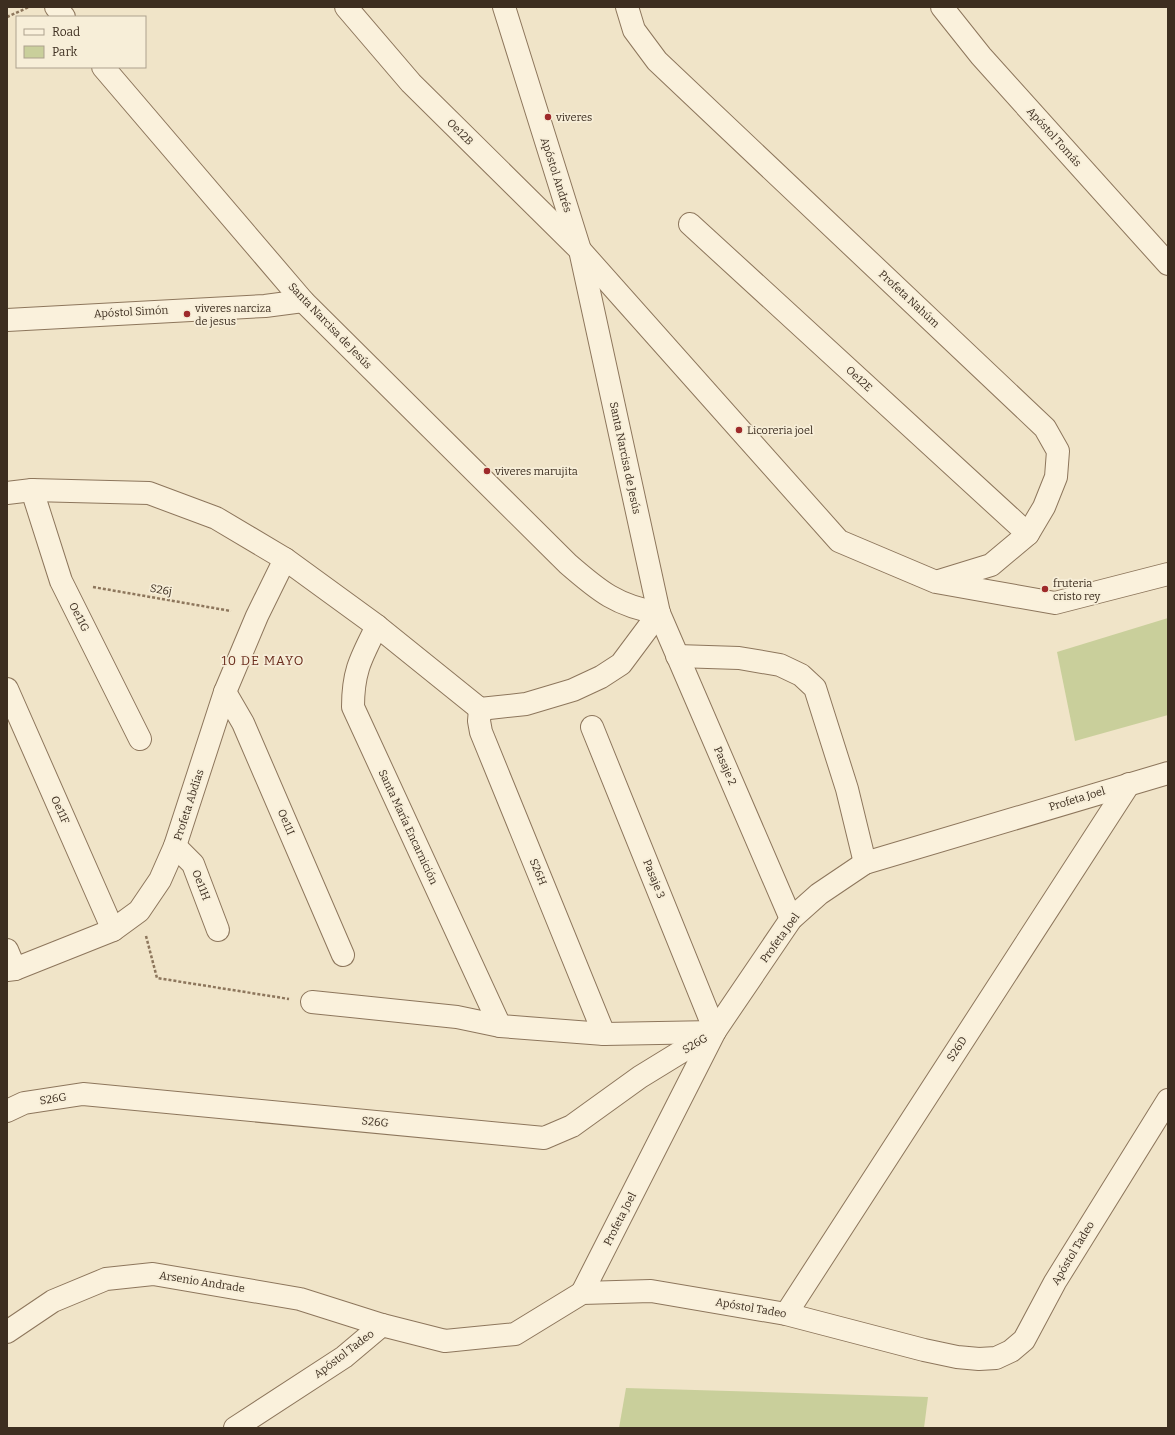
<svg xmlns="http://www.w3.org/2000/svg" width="1175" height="1435" font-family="Bitter,serif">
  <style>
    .green { fill: #c9cf9b }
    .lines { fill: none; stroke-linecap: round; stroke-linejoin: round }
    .minor-casing { stroke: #8d765c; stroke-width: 24 }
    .path { stroke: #8d765c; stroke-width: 2.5; stroke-dasharray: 3 2; stroke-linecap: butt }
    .minor { stroke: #faf1dc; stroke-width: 22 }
    .poi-dot { fill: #9e2a2b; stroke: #f7eed8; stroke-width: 1.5 }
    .labels { text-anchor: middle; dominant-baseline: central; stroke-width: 3.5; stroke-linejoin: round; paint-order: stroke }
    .poi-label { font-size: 11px; fill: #3d2e20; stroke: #f7eed8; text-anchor: start }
    .street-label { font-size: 11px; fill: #3d2e20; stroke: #f7eed8 }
    .quarter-label { font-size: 13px; letter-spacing: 1px; fill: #6b2e1e; stroke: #f7eed8 }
  </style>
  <rect width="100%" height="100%" fill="#f0e4c8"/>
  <g class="green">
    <path d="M 1168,618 L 1168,715 L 1075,741 L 1057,652 Z"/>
    <path d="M 626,1388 L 928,1397 L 924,1428 L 619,1428 Z"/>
  </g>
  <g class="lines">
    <defs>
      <g id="minor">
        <path d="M 56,7 L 64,17"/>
        <path d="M 346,7 L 411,83 L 580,250 L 839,541 L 936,582 L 1055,603 L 1168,574"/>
        <path d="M 504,7 L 580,250 L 659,613 L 791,919"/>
        <path d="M 627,7 L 634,30 L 657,61 L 1045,428 L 1058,451 L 1056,477 L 1044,507 L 1028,534 L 991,565 L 939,581"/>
        <path d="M 942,7 L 981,56 L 1168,264"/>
        <path d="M 103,67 L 303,301 L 568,564 C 599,591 617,606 659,613"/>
        <path d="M 690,224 L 1028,534"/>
        <path d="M 7,320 L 265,306 L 303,301"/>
        <path d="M 32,490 L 61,581 L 140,739"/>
        <path d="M 7,493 L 32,490 L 149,493 L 216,518 L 285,559 L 377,626 L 480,709 L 526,704 L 573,690 L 601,677 L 621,664 L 659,613"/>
        <path d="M 377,626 C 361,658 353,671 353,707 L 500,1026"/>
        <path d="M 677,656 L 739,658 L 780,665 L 801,675 L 815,688 L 847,789 L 865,863"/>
        <path d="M 7,689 L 113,930"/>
        <path d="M 225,692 L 243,723 L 343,955"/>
        <path d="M 480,709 L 479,721 L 481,732 L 604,1034"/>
        <path d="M 592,727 L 715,1031"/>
        <path d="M 175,846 L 193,864 L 218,930"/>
        <path d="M 7,950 L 15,969"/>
        <path d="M 7,970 L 15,969 L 113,930 L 139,911 L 160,880 L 175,846 L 225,692 L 257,616 L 285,559"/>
        <path d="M 312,1002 L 457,1017 L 500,1026 L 604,1034 L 714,1032"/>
        <path d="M 7,1111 L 24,1103 L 83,1094 L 544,1138 L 572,1126 L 640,1077 L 715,1031"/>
        <path d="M 582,1293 L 715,1031 L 791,919 L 819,894 L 865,863 L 1168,773"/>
        <path d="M 786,1314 L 1129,784"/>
        <path d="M 7,1332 L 53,1301 L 106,1279 L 153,1274 L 300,1299 L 382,1325"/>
        <path d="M 235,1428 L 344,1357 L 382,1325 L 445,1341 L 515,1334 L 582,1293 L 651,1291 L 786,1314 L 924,1350 L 957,1357 L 979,1359 L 996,1358 L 1011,1351 L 1024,1340 L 1055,1282 L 1168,1100"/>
      </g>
    </defs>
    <use href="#minor" class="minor-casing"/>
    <g class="path">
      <path d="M 7,17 L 29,7"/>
      <path d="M 93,587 L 231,611"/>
      <path d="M 146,936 L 157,978 L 289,999"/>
    </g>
    <use href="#minor" class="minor"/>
  </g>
  <g class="poi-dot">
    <circle cx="548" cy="117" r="4"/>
    <circle cx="187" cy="314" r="4"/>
    <circle cx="739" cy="430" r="4"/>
    <circle cx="487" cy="471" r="4"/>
    <circle cx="1045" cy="589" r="4"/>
  </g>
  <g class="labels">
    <g class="poi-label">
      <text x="556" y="117">viveres</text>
      <text x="195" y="308">viveres narciza<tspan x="195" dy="13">de jesus</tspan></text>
      <text x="747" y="430">Licoreria joel</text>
      <text x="495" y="471">viveres marujita</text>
      <text x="1053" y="583">fruteria<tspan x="1053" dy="13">cristo rey</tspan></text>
    </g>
    <g class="street-label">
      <text transform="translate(460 132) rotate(45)">Oe12B</text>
      <text transform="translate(1054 137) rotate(48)">Apóstol Tomás</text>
      <text transform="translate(556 175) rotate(72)">Apóstol Andrés</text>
      <text transform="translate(909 299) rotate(43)">Profeta Nahúm</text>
      <text transform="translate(131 312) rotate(-3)">Apóstol Simón</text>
      <text transform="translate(330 326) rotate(46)">Santa Narcisa de Jesús</text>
      <text transform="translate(859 379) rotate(43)">Oe12E</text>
      <text transform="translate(625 458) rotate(78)">Santa Narcisa de Jesús</text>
      <text transform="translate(161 590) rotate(10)">S26j</text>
      <text transform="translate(79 617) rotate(63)">Oe11G</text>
      <text transform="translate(725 766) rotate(67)">Pasaje 2</text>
      <text transform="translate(1077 799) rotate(-17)">Profeta Joel</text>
      <text transform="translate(189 805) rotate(-72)">Profeta Abdías</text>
      <text transform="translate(60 810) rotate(66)">Oe11F</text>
      <text transform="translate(286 822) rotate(67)">Oe11I</text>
      <text transform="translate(408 827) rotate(65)">Santa María Encarnición</text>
      <text transform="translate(538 872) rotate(68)">S26H</text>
      <text transform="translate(654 879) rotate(68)">Pasaje 3</text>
      <text transform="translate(201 885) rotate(69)">Oe11H</text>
      <text transform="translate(780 938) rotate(-54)">Profeta Joel</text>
      <text transform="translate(695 1044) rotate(-31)">S26G</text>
      <text transform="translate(957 1049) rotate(-57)">S26D</text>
      <text transform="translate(53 1099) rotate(-9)">S26G</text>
      <text transform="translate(375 1122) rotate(5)">S26G</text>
      <text transform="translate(620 1219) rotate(-63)">Profeta Joel</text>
      <text transform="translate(1073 1253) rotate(-59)">Apóstol Tadeo</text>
      <text transform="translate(202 1282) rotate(9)">Arsenio Andrade</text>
      <text transform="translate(751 1308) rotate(10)">Apóstol Tadeo</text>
      <text transform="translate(344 1354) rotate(-37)">Apóstol Tadeo</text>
    </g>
    <g class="quarter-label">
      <text x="263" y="660">10 DE MAYO</text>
    </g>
  </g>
  <rect width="1175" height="1435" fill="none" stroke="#3d2e20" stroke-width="16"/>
  <rect x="16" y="16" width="130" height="52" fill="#f7eed8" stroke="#ada18e"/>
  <rect x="24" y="29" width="20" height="6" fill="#faf1dc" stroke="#ada18e"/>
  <text x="52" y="36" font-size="12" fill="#3d2e20">Road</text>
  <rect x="24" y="46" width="20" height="12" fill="#c9cf9b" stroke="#ada18e"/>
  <text x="52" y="56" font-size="12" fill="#3d2e20">Park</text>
</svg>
